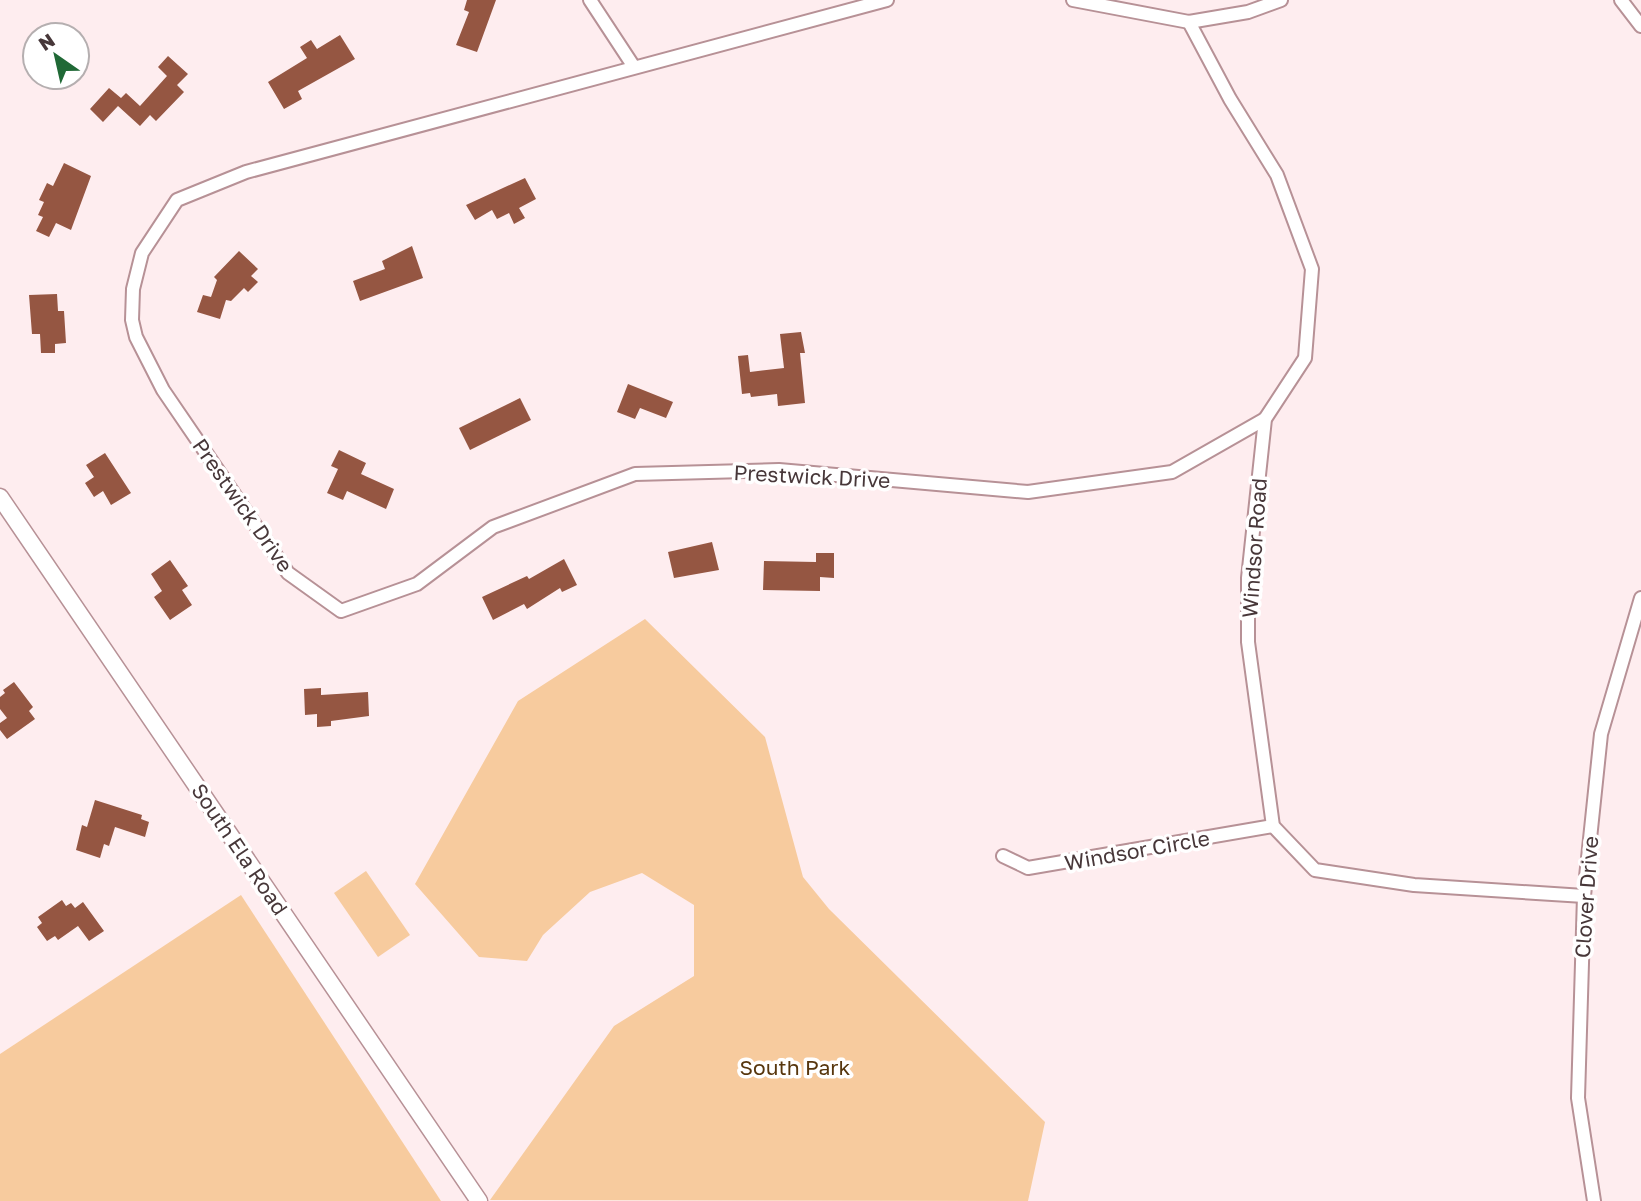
<svg xmlns="http://www.w3.org/2000/svg" width="1641" height="1201" font-family="'Golos Text',sans-serif">
  <style>
    .green { fill: #f7cb9e }
    .building { fill: #955642 }
    .lines { fill: none; stroke-linecap: round; stroke-linejoin: round }
    .street-casing { stroke: #b79196; stroke-width: 16 }
    .secondary-casing { stroke: #b79196; stroke-width: 19 }
    .street { stroke: #fff; stroke-width: 12 }
    .secondary { stroke: #fff; stroke-width: 16 }
    .labels { text-anchor: middle; dominant-baseline: central; stroke-width: 7; stroke-linejoin: round; paint-order: stroke }
    .street-label { font-size: 21px; fill: #473739; stroke: #fff }
    .park-label { font-size: 21px; fill: #57360d; stroke: #fff }
  </style>
  <rect width="100%" height="100%" fill="#feedef"/>
  <g class="green">
    <path d="M 645,619 L 765,737 L 803,877 L 829,909 L 1045,1122 L 1028,1201 L 490,1200 L 614,1026 L 694,976 L 694,905 L 642,873 L 590,892 L 543,935 L 527,961 L 479,957 L 415,884 L 518,701 Z"/>
    <path d="M 366,871 L 410,935 L 378,957 L 334,893 Z"/>
    <path d="M 241,895 L 441,1201 L 0,1201 L 0,1054 Z"/>
  </g>
  <g class="building">
    <path d="M 467,0 L 496,0 L 477,52 L 456,45 L 469,12 L 464,10 Z"/>
    <path d="M 340,35 L 355,59 L 298,91 L 302,99 L 284,109 L 268,82 L 307,58 L 300,47 L 311,40 L 317,49 Z"/>
    <path d="M 168,56 L 188,74 L 177,85 L 184,92 L 156,121 L 150,115 L 140,126 L 118,106 L 103,122 L 90,109 L 109,88 L 121,98 L 126,93 L 140,106 L 167,76 L 158,67 Z"/>
    <path d="M 64,163 L 91,176 L 71,230 L 56,223 L 49,237 L 36,231 L 43,217 L 38,215 L 44,202 L 39,200 L 47,183 L 53,186 Z"/>
    <path d="M 525,178 L 536,199 L 519,208 L 525,218 L 514,224 L 509,213 L 497,219 L 492,210 L 475,220 L 466,205 Z"/>
    <path d="M 412,246 L 423,278 L 360,301 L 353,281 L 385,269 L 382,261 Z"/>
    <path d="M 239,251 L 258,269 L 251,276 L 258,282 L 248,292 L 244,288 L 231,301 L 226,300 L 220,319 L 197,312 L 203,295 L 211,297 L 217,280 L 214,277 Z"/>
    <path d="M 57,294 L 58,311 L 64,311 L 66,343 L 55,344 L 55,353 L 41,353 L 40,334 L 32,334 L 29,295 Z"/>
    <path d="M 801,332 L 805,353 L 800,353 L 805,403 L 778,406 L 777,394 L 751,397 L 750,393 L 742,394 L 738,356 L 748,355 L 750,372 L 784,368 L 780,334 Z"/>
    <path d="M 628,384 L 673,402 L 666,418 L 640,408 L 635,419 L 617,412 Z"/>
    <path d="M 520,398 L 531,420 L 470,450 L 459,428 Z"/>
    <path d="M 339,450 L 366,463 L 361,474 L 394,489 L 386,509 L 347,491 L 343,500 L 327,493 L 338,469 L 331,466 Z"/>
    <path d="M 105,453 L 131,493 L 111,505 L 103,491 L 94,497 L 85,483 L 94,477 L 86,465 Z"/>
    <path d="M 712,542 L 719,570 L 674,578 L 668,552 Z"/>
    <path d="M 816,553 L 834,553 L 834,578 L 820,577 L 820,591 L 763,590 L 764,561 L 816,562 Z"/>
    <path d="M 564,559 L 577,585 L 562,592 L 560,588 L 527,609 L 524,604 L 493,620 L 482,597 L 527,576 L 529,579 Z"/>
    <path d="M 170,560 L 188,586 L 182,590 L 192,605 L 170,620 L 154,597 L 162,591 L 151,574 Z"/>
    <path d="M 14,682 L 33,707 L 29,711 L 35,719 L 7,739 L 0,730 L 0,723 L 7,718 L 0,709 L 0,697 L 5,693 L 3,690 Z"/>
    <path d="M 321,688 L 321,695 L 368,692 L 369,716 L 331,721 L 331,726 L 317,727 L 317,714 L 305,715 L 304,689 Z"/>
    <path d="M 95,800 L 142,815 L 141,819 L 149,822 L 145,837 L 115,827 L 109,846 L 104,844 L 100,858 L 76,850 L 82,825 L 87,827 Z"/>
    <path d="M 62,900 L 66,906 L 71,903 L 75,908 L 83,902 L 104,931 L 89,941 L 78,926 L 58,940 L 55,936 L 47,941 L 37,927 L 42,923 L 38,917 Z"/>
  </g>
  <g class="lines">
    <defs>
      <g id="street">
        <path d="M 590,0 L 634,67"/>
        <path d="M 887,0 L 246,172 L 177,200 L 142,253 L 133,289 L 132,320 L 136,337 L 163,390 L 288,573 L 341,611 L 417,584 L 493,527 L 635,474 L 779,470 L 1028,492 L 1172,472 L 1265,419"/>
        <path d="M 1073,0 L 1189,22 L 1248,12 L 1281,0"/>
        <path d="M 1621,0 L 1641,26"/>
        <path d="M 1189,22 L 1230,99 L 1277,175 L 1312,269 L 1305,358 L 1265,419 L 1248,578 L 1248,642 L 1273,826 L 1315,870 L 1414,885 L 1584,896"/>
        <path d="M 1003,856 L 1028,868 L 1273,826"/>
        <path d="M 1594,1201 L 1578,1098 L 1584,896 L 1601,734 L 1641,598"/>
      </g>
      <path id="secondary" d="M 0,497 L 479,1201"/>
    </defs>
    <use href="#street" class="street-casing"/>
    <use href="#secondary" class="secondary-casing"/>
    <use href="#street" class="street"/>
    <use href="#secondary" class="secondary"/>
  </g>
  <g class="labels">
    <g class="street-label">
      <text transform="translate(812 476) rotate(3)">Prestwick Drive</text>
      <text transform="translate(243 505) rotate(55)">Prestwick Drive</text>
      <text transform="translate(1254 548) rotate(-86)">Windsor Road</text>
      <text transform="translate(240 849) rotate(56)">South Ela Road</text>
      <text transform="translate(1137 850) rotate(-10)">Windsor Circle</text>
      <text transform="translate(1586 897) rotate(-86)">Clover Drive</text>
    </g>
    <g class="park-label">
      <text x="795" y="1067">South Park</text>
    </g>
  </g>
  <g transform="translate(56 56) rotate(326)"><circle r="33" fill="#ffffff" stroke="#b5afb0" stroke-width="2"/>
  <path d="M0-5L12 26L0 18L-12 26Z" fill="#206936"/>
  <text y="-10" font-size="19" font-weight="bold" text-anchor="middle" fill="#473739">N</text>
  </g>
</svg>
